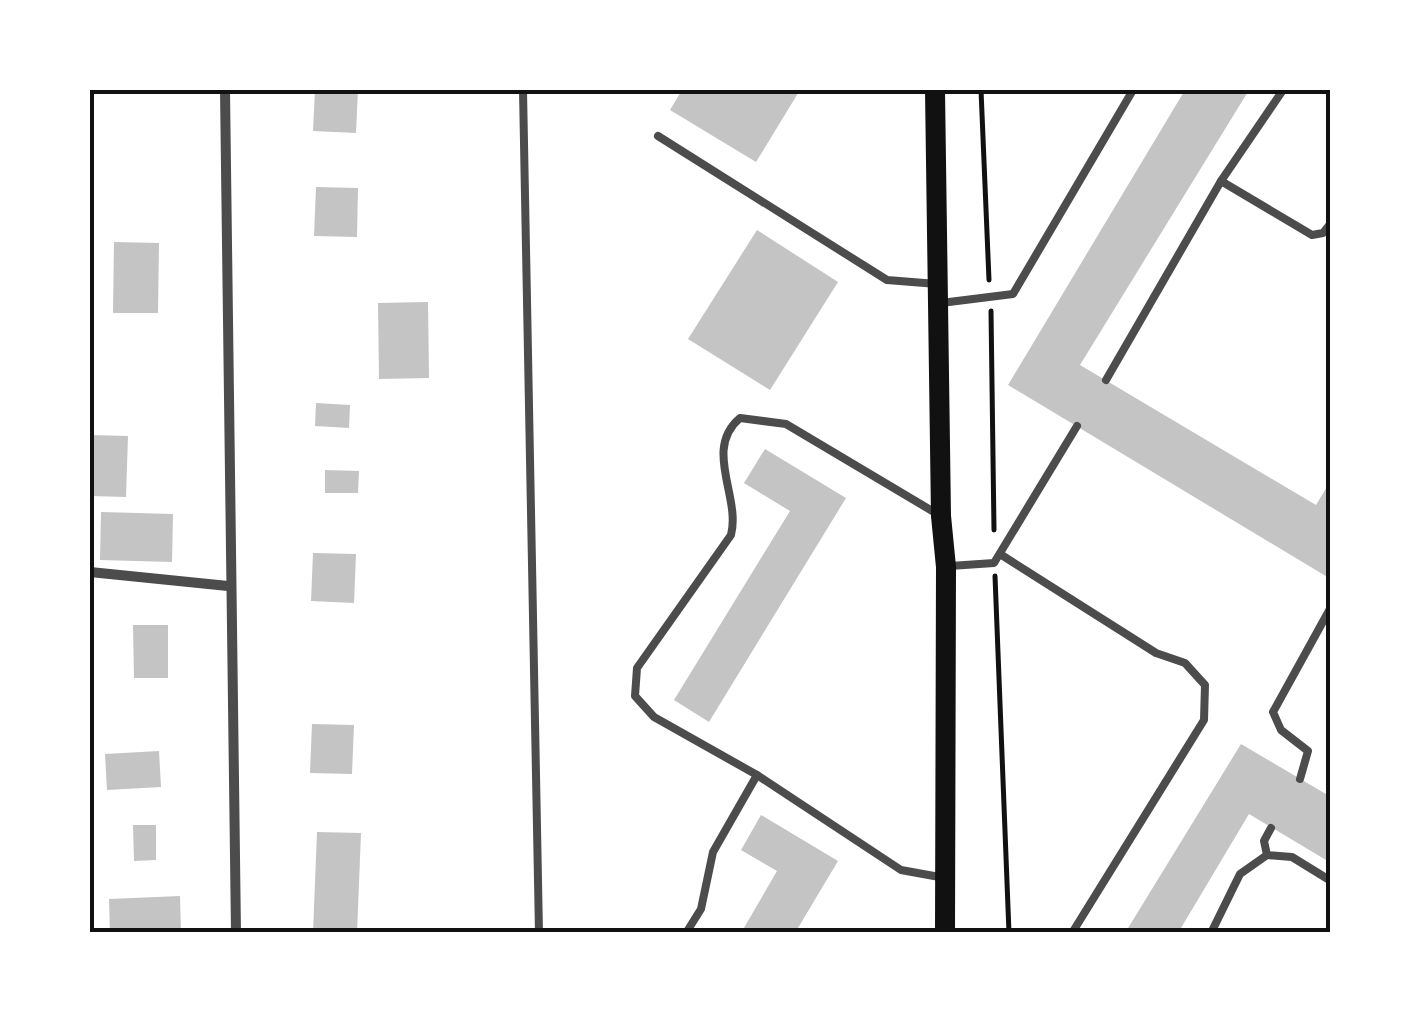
<svg xmlns="http://www.w3.org/2000/svg" width="1421" height="1023" font-family="'IBM Plex Sans',sans-serif">
  <style>
    .building { fill: #c4c4c4 }
    .lines { fill: none; stroke-linecap: round; stroke-linejoin: round }
    .path { stroke: #111; stroke-width: 5 }
    .service { stroke: #4c4c4c; stroke-width: 8 }
    .minor { stroke: #4c4c4c; stroke-width: 10 }
    .secondary { stroke: #111; stroke-width: 20 }
    .neatline { fill: none; stroke: #111; stroke-width: 4 }
  </style>
  <rect width="100%" height="100%" fill="#fff"/>
  <g class="building">
    <path d="M 315,90 L 358,90 L 356,133 L 313,131 Z"/>
    <path d="M 682,90 L 800,90 L 756,162 L 670,110 Z"/>
    <path d="M 1185,90 L 1249,90 L 1080,365 L 1316,505 L 1331,480 L 1329,578 L 1008,385 Z"/>
    <path d="M 316,187 L 358,188 L 357,237 L 314,236 Z"/>
    <path d="M 757,230 L 838,282 L 770,390 L 688,339 Z"/>
    <path d="M 114,242 L 159,243 L 158,313 L 113,313 Z"/>
    <path d="M 428,302 L 429,378 L 379,379 L 378,303 Z"/>
    <path d="M 316,403 L 350,405 L 349,428 L 315,426 Z"/>
    <path d="M 90,435 L 128,436 L 126,497 L 90,496 Z"/>
    <path d="M 765,449 L 846,498 L 709,722 L 674,700 L 790,511 L 744,483 Z"/>
    <path d="M 325,470 L 359,471 L 358,493 L 325,493 Z"/>
    <path d="M 101,512 L 173,514 L 172,562 L 100,560 Z"/>
    <path d="M 313,553 L 356,554 L 354,603 L 311,601 Z"/>
    <path d="M 133,625 L 168,625 L 168,678 L 134,678 Z"/>
    <path d="M 312,724 L 354,725 L 352,774 L 310,773 Z"/>
    <path d="M 1241,744 L 1331,797 L 1331,863 L 1249,814 L 1178,933 L 1125,933 Z"/>
    <path d="M 159,751 L 161,787 L 107,790 L 105,754 Z"/>
    <path d="M 761,815 L 838,861 L 795,933 L 741,933 L 777,871 L 741,850 Z"/>
    <path d="M 133,825 L 156,825 L 156,860 L 134,861 Z"/>
    <path d="M 317,832 L 361,833 L 357,933 L 313,933 Z"/>
    <path d="M 180,896 L 181,933 L 110,933 L 109,899 Z"/>
  </g>
  <g class="lines">
    <g class="path">
      <path d="M 981,90 L 989,280"/>
      <path d="M 991,311 L 994,530"/>
      <path d="M 995,576 L 1009,933"/>
    </g>
    <g class="service">
      <path d="M 523,90 L 539,933"/>
      <path d="M 658,136 L 887,280 L 937,284"/>
      <path d="M 1221,181 L 1312,235 L 1323,233 L 1331,223"/>
      <path d="M 941,303 L 1013,294 L 1133,90"/>
      <path d="M 1106,380 L 1221,181 L 1283,90"/>
      <path d="M 939,515 L 786,424 L 740,418 C 703,449 741,497 731,535 L 637,668 L 635,696 L 654,717 L 757,775 L 901,870 L 945,878"/>
      <path d="M 1000,554 L 1156,653 L 1185,663 L 1205,685 L 1204,720 L 1072,933"/>
      <path d="M 950,566 L 994,563 L 1077,426"/>
      <path d="M 1300,779 L 1308,751 L 1281,730 L 1273,712 L 1331,607"/>
      <path d="M 1271,828 L 1264,841 L 1267,855 L 1292,857 L 1331,881"/>
      <path d="M 686,933 L 701,909 L 713,852 L 757,775"/>
      <path d="M 1211,933 L 1240,874 L 1267,855"/>
    </g>
    <g class="minor">
      <path d="M 225,90 L 236,933"/>
      <path d="M 90,572 L 228,586"/>
    </g>
    <path class="secondary" d="M 935,90 L 941,516 L 946,567 L 945,933"/>
  </g>
  <rect width="1421" height="1023" fill="none" stroke="#ffffff" stroke-width="185"/>
  <rect x="92" y="92" width="1236" height="838" class="neatline"/>
</svg>
